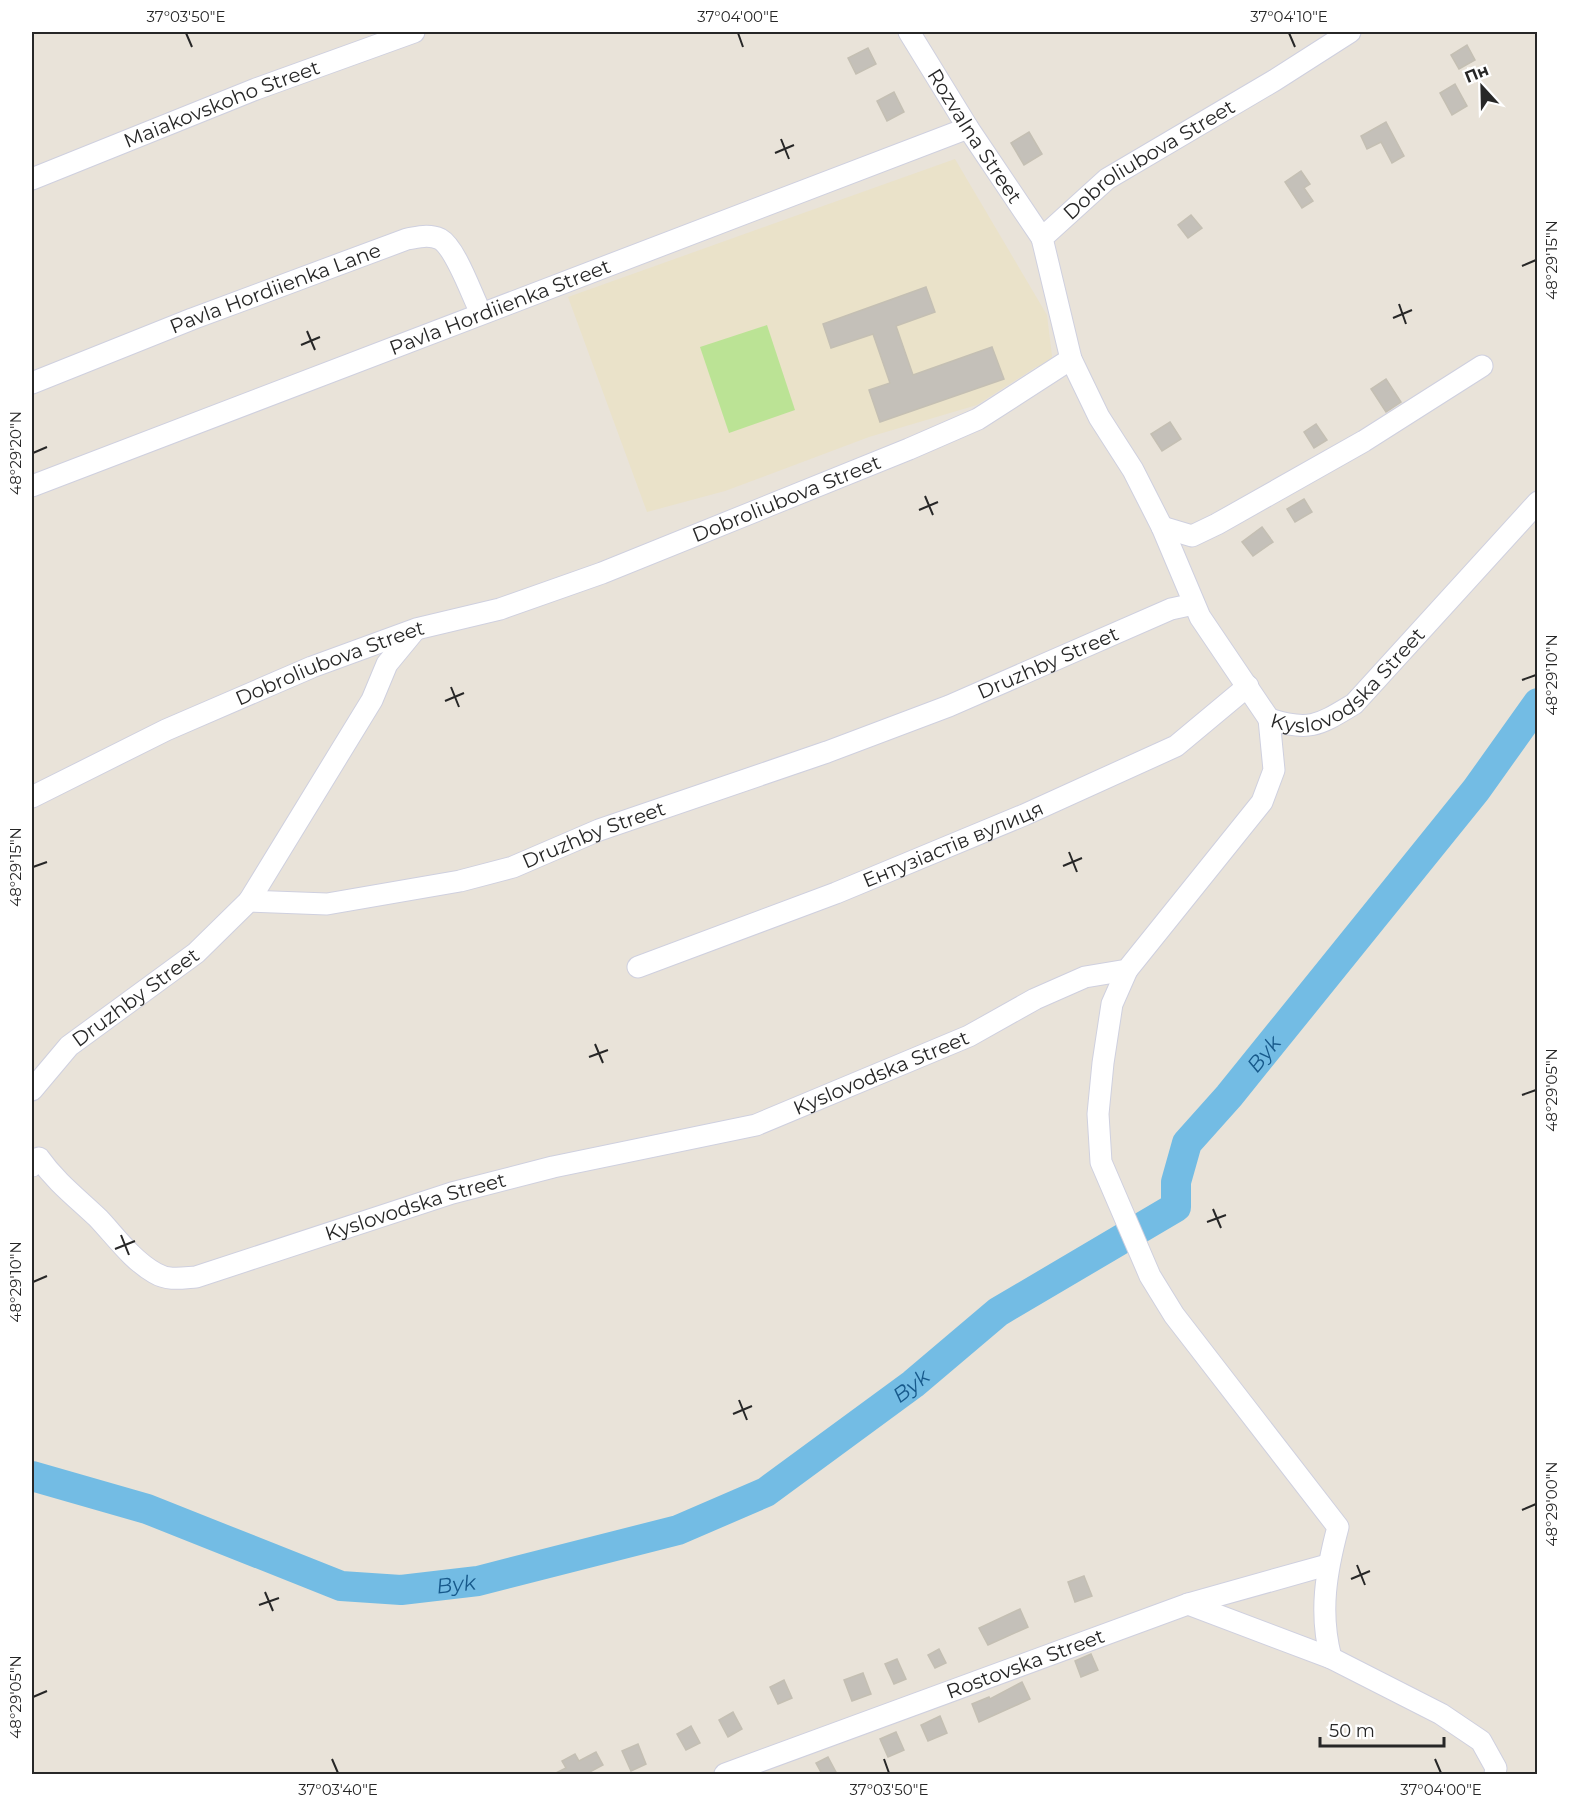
<svg xmlns="http://www.w3.org/2000/svg" width="1569" height="1806" font-family="Montserrat,sans-serif">
  <style>
    .education { fill: #eae2c9 }
    .pitch { fill: #bbe395 }
    .lines { fill: none; stroke-linecap: round; stroke-linejoin: round }
    .river { stroke: #73bce4; stroke-width: 30 }
    .building { fill: #c4c0b9; stroke: #c4bfb3; stroke-width: 1.5 }
    .minor-casing { stroke: #cfd0df; stroke-width: 23 }
    .minor { stroke: #fff; stroke-width: 21 }
    .ticks { fill: none; stroke: #272727; stroke-width: 2 }
    .labels { text-anchor: middle; dominant-baseline: central; stroke-width: 4.5; stroke-linejoin: round; paint-order: stroke }
    .street-label { font-size: 20px; fill: #272727; stroke: #fff }
    .water-label { font-size: 21px; font-style: italic; fill: #17598b; stroke: #fff }
    .neatline { fill: none; stroke: #272727; stroke-width: 2 }
    .ticks-label { font-size: 15px; text-anchor: middle; fill: #272727 }
  </style>
  <rect width="100%" height="100%" fill="#e9e3d9"/>
  <path class="education" d="M 955,159 L 1047,315 L 1053,364 L 1036,367 L 977,405 L 869,437 L 725,491 L 647,512 L 568,297 Z"/>
  <path class="pitch" d="M 767,325 L 795,410 L 729,433 L 700,347 Z"/>
  <g class="lines">
    <path class="river" id="s1" d="M 32,1476 L 147,1509 L 341,1586 L 401,1590 L 478,1581 L 678,1530 L 766,1492 L 913,1384 L 998,1312 L 1176,1207 L 1176,1182 L 1187,1143 L 1229,1096 L 1476,790 L 1538,703"/>
  </g>
  <g class="building">
    <path d="M 1467,45 L 1475,60 L 1459,69 L 1451,55 Z"/>
    <path d="M 868,48 L 876,64 L 856,74 L 848,58 Z"/>
    <path d="M 1455,84 L 1467,106 L 1452,115 L 1440,93 Z"/>
    <path d="M 894,92 L 904,112 L 887,121 L 877,101 Z"/>
    <path d="M 1386,122 L 1404,156 L 1392,163 L 1381,142 L 1367,149 L 1361,136 Z"/>
    <path d="M 1029,132 L 1042,154 L 1024,165 L 1011,143 Z"/>
    <path d="M 1301,171 L 1310,184 L 1304,188 L 1313,201 L 1302,208 L 1285,182 Z"/>
    <path d="M 1191,215 L 1202,228 L 1188,238 L 1178,225 Z"/>
    <path d="M 926,287 L 935,312 L 896,326 L 913,375 L 992,347 L 1004,379 L 880,422 L 869,390 L 890,383 L 873,334 L 831,348 L 823,324 Z"/>
    <path d="M 1386,379 L 1401,402 L 1386,412 L 1371,389 Z"/>
    <path d="M 1170,422 L 1181,439 L 1162,451 L 1151,434 Z"/>
    <path d="M 1316,424 L 1327,440 L 1314,448 L 1304,432 Z"/>
    <path d="M 1304,499 L 1312,512 L 1295,522 L 1287,509 Z"/>
    <path d="M 1262,527 L 1273,542 L 1253,556 L 1242,542 Z"/>
    <path d="M 1084,1576 L 1092,1596 L 1075,1602 L 1068,1582 Z"/>
    <path d="M 1020,1609 L 1028,1627 L 988,1645 L 979,1628 Z"/>
    <path d="M 939,1649 L 946,1663 L 935,1668 L 928,1655 Z"/>
    <path d="M 1091,1654 L 1098,1670 L 1081,1677 L 1075,1661 Z"/>
    <path d="M 897,1659 L 906,1679 L 894,1684 L 885,1664 Z"/>
    <path d="M 863,1673 L 871,1694 L 852,1701 L 844,1680 Z"/>
    <path d="M 784,1680 L 792,1698 L 778,1704 L 770,1687 Z"/>
    <path d="M 1022,1682 L 1030,1699 L 979,1722 L 972,1704 L 989,1697 L 990,1699 Z"/>
    <path d="M 733,1712 L 742,1729 L 728,1737 L 719,1720 Z"/>
    <path d="M 940,1716 L 947,1733 L 928,1741 L 921,1725 Z"/>
    <path d="M 691,1726 L 700,1743 L 686,1750 L 677,1734 Z"/>
    <path d="M 896,1732 L 904,1750 L 888,1757 L 880,1739 Z"/>
    <path d="M 638,1744 L 646,1764 L 631,1771 L 622,1751 Z"/>
    <path d="M 596,1752 L 603,1765 L 586,1774 L 554,1774 L 566,1768 L 562,1761 L 575,1754 L 579,1761 Z"/>
    <path d="M 828,1757 L 837,1774 L 822,1774 L 816,1763 Z"/>
  </g>
  <g class="lines">
    <defs>
      <g id="minor">
        <path id="s2" d="M 909,32 L 968,128 L 1042,238"/>
        <path id="s3" d="M 32,179 L 256,89 L 414,32"/>
        <path d="M 1071,359 L 1099,417 L 1133,470 L 1162,527 L 1200,617 L 1269,719"/>
        <path id="s4" d="M 32,383 L 192,319 L 407,239 C 419,237 429,234 440,239 C 456,248 472,296 481,313"/>
        <path id="s5" d="M 32,486 L 968,128"/>
        <path d="M 1162,527 L 1192,536 L 1217,524 L 1364,441 L 1482,366"/>
        <path id="s6" d="M 32,797 L 166,730 L 312,667 L 416,629 L 500,609 L 602,573 L 909,449 L 978,419 L 1071,359 L 1042,238 L 1107,179 L 1275,80 L 1350,32"/>
        <path d="M 249,901 L 372,700 L 387,664 L 415,630"/>
        <path id="s7" d="M 638,967 L 836,893 L 1024,815 L 1176,746 L 1248,686"/>
        <path d="M 1127,970 L 1112,1004 L 1103,1063 L 1098,1114 L 1101,1162 L 1150,1276 L 1174,1315 L 1338,1527 C 1326,1572 1319,1613 1331,1658 L 1441,1714 L 1481,1741 L 1496,1768 L 1495,1774"/>
        <path id="s8" d="M 32,1090 L 69,1046 L 196,953 L 249,901 L 327,904 L 460,881 L 513,867 L 599,830 L 827,752 L 949,706 L 1171,609 L 1194,604"/>
        <path id="s9" d="M 32,1166 L 39,1158 C 56,1182 77,1198 98,1218 C 116,1237 132,1260 155,1273 C 168,1281 182,1278 196,1277 L 452,1193 L 553,1167 L 756,1125 L 969,1036 L 1035,999 L 1085,977 L 1127,970 L 1262,802 L 1274,770 L 1269,719 C 1310,732 1319,725 1354,704 L 1538,502"/>
        <path d="M 1188,1604 L 1331,1658"/>
        <path id="s10" d="M 725,1774 L 1188,1604 L 1327,1565"/>
      </g>
    </defs>
    <use href="#minor" class="minor-casing"/>
    <use href="#minor" class="minor"/>
  </g>
  <path class="ticks" d="M 186,33 L 192,47M 738,33 L 743,47M 1289,33 L 1295,47M 781,139 L 789,159M 775,153 L 794,145M 1522,266 L 1536,260M 1399,304 L 1406,324M 1393,318 L 1412,310M 307,331 L 315,350M 301,345 L 320,337M 33,453 L 47,447M 925,496 L 933,515M 919,510 L 938,502M 1522,680 L 1536,675M 451,687 L 459,707M 445,701 L 464,693M 1069,852 L 1077,872M 1063,866 L 1082,858M 33,867 L 47,862M 595,1044 L 603,1063M 589,1057 L 608,1050M 1522,1095 L 1536,1090M 1213,1209 L 1221,1228M 1207,1222 L 1226,1215M 121,1235 L 129,1255M 115,1249 L 135,1241M 33,1282 L 47,1276M 739,1400 L 747,1420M 733,1414 L 752,1406M 1522,1510 L 1536,1504M 1357,1565 L 1365,1585M 1351,1579 L 1370,1571M 265,1592 L 273,1611M 259,1605 L 279,1598M 33,1697 L 47,1691M 332,1759 L 338,1773M 884,1759 L 889,1773M 1435,1759 L 1441,1773"/>
  <g class="labels">
    <g class="street-label">
      <text stroke="none"><textPath href="#s3" startOffset="204">Maiakovskoho Street</textPath></text>
      <text stroke="none"><textPath href="#s2" startOffset="123">Rozvalna Street</textPath></text>
      <text stroke="none"><textPath href="#s6" startOffset="1389">Dobroliubova Street</textPath></text>
      <text stroke="none"><textPath href="#s4" startOffset="261">Pavla Hordiienka Lane</textPath></text>
      <text stroke="none"><textPath href="#s5" startOffset="501">Pavla Hordiienka Street</textPath></text>
      <text stroke="none"><textPath href="#s6" startOffset="813">Dobroliubova Street</textPath></text>
      <text stroke="none"><textPath href="#s8" startOffset="1130">Druzhby Street</textPath></text>
      <text stroke="none"><textPath href="#s6" startOffset="327">Dobroliubova Street</textPath></text>
      <text stroke="none"><textPath href="#s9" startOffset="1598">Kyslovodska Street</textPath></text>
      <text stroke="none"><textPath href="#s8" startOffset="644">Druzhby Street</textPath></text>
      <text stroke="none"><textPath href="#s7" startOffset="338">Ентузіастів вулиця</textPath></text>
      <text stroke="none"><textPath href="#s8" startOffset="140">Druzhby Street</textPath></text>
      <text stroke="none"><textPath href="#s9" startOffset="933">Kyslovodska Street</textPath></text>
      <text stroke="none"><textPath href="#s9" startOffset="447">Kyslovodska Street</textPath></text>
      <text stroke="none"><textPath href="#s10" startOffset="320">Rostovska Street</textPath></text>
    </g>
    <g class="water-label">
      <text stroke="none"><textPath href="#s1" startOffset="1452">Byk</textPath></text>
      <text stroke="none"><textPath href="#s1" startOffset="948">Byk</textPath></text>
      <text stroke="none"><textPath href="#s1" startOffset="444">Byk</textPath></text>
    </g>
  </g>
  <rect width="1569" height="1806" fill="none" stroke="#ffffff" stroke-width="66"/>
  <g transform="translate(1482 87) rotate(338)" stroke="#ffffff" stroke-width="4.5" paint-order="stroke">
  <path d="M0-4.5L10 22L0 15L-10 22Z" fill="#272727"/>
  <text y="-9" font-size="16" font-weight="bold" text-anchor="middle" fill="#272727">Пн</text>
  </g>
  <path d="M1320 1737v9h124v-9" fill="none" stroke="#272727" stroke-width="3"/>
  <text x="1329" y="1737" font-size="18" fill="#272727" stroke="#ffffff" stroke-width="4.5" paint-order="stroke">50 m</text>
  <rect x="33" y="33" width="1503" height="1740" class="neatline"/>
  <g class="ticks-label">
    <text x="186" y="22">37°03'50"E</text>
    <text x="738" y="22">37°04'00"E</text>
    <text x="1289" y="22">37°04'10"E</text>
    <text transform="translate(1552 260) rotate(-90)" y="5">48°29'15"N</text>
    <text transform="translate(16 453) rotate(-90)" y="5">48°29'20"N</text>
    <text transform="translate(1552 675) rotate(-90)" y="5">48°29'10"N</text>
    <text transform="translate(16 867) rotate(-90)" y="5">48°29'15"N</text>
    <text transform="translate(1552 1090) rotate(-90)" y="5">48°29'05"N</text>
    <text transform="translate(16 1282) rotate(-90)" y="5">48°29'10"N</text>
    <text transform="translate(1552 1504) rotate(-90)" y="5">48°29'00"N</text>
    <text transform="translate(16 1697) rotate(-90)" y="5">48°29'05"N</text>
    <text x="338" y="1795">37°03'40"E</text>
    <text x="889" y="1795">37°03'50"E</text>
    <text x="1441" y="1795">37°04'00"E</text>
  </g>
</svg>
